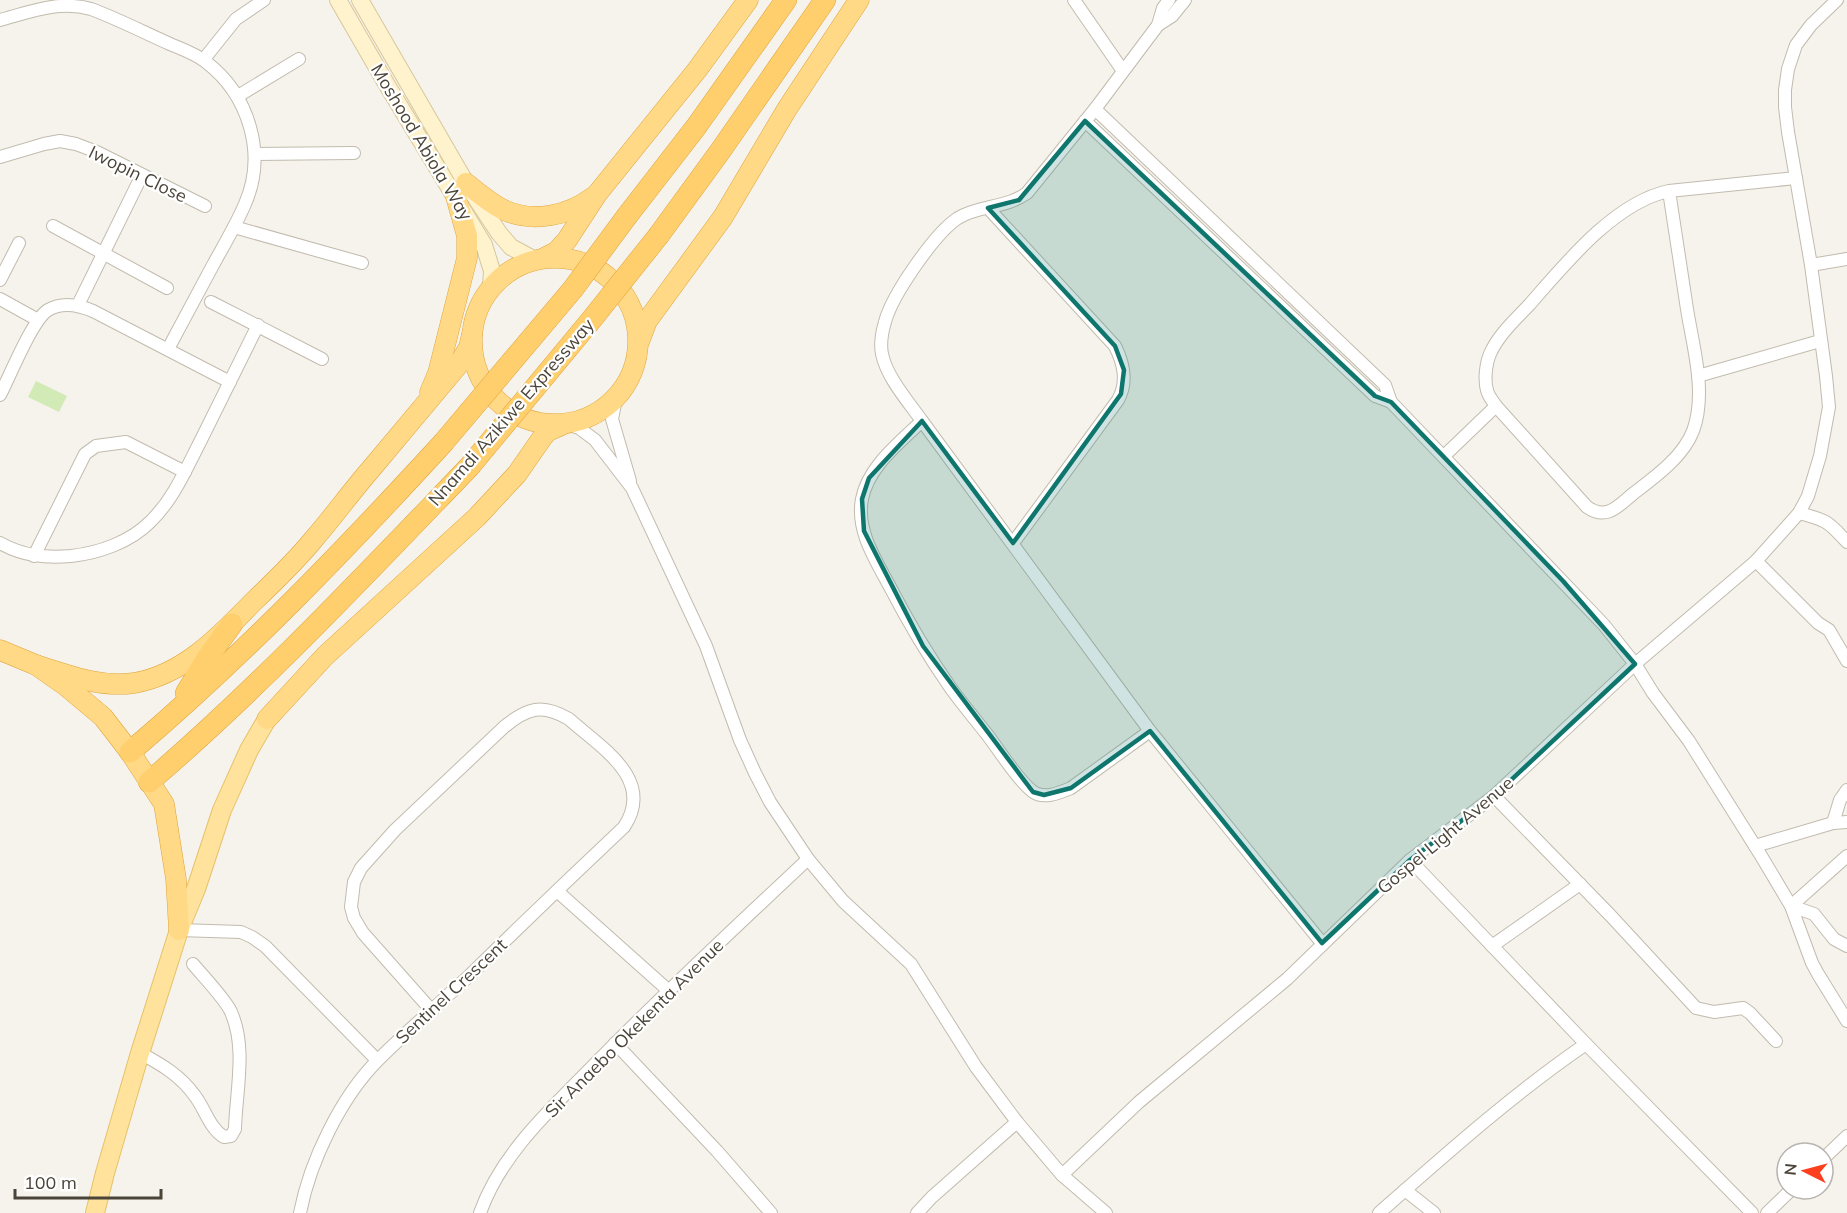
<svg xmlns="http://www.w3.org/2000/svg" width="1847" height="1213" font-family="Mulish,sans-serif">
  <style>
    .green { fill: #d2eab5 }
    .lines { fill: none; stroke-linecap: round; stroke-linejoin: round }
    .minor-casing { stroke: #c2bbae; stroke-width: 14 }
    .secondary-casing { stroke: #d6c79b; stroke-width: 18 }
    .primary-casing { stroke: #e6c16a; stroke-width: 20 }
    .trunk-casing { stroke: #e0a43c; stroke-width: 21 }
    .motorway-casing { stroke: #e0a43c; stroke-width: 22 }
    .minor { stroke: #fff; stroke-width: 12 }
    .secondary { stroke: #fff3cd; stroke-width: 16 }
    .primary { stroke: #ffe39c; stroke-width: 18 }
    .trunk { stroke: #ffd985; stroke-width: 20 }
    .motorway { stroke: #ffcf6e; stroke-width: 21 }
    .motorway-bridge-casing { stroke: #e0a43c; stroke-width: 22; stroke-linecap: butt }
    .motorway-bridge { stroke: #ffcf6e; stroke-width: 21 }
    .marked { fill: #0f766e; fill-opacity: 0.2; stroke: #0f766e; stroke-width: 4.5; stroke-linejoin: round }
    .labels { text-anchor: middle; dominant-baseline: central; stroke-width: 4.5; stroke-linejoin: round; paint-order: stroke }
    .street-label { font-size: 18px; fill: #4b4439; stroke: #fff }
  </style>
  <rect width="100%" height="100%" fill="#f6f3ec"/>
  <path class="green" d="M 36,381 L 67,396 L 59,412 L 28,397 Z"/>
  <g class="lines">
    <defs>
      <g id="minor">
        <path d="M 1074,0 L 1123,71"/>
        <path d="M 1169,0 L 1163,8 L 1158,25 L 1095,109 L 1027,193 C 1007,208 979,205 958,218 C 935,233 892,295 885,322 C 882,332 880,344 882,354 C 887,378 908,401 922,421 L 1150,731 L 1322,943"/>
        <path d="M 0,20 C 30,12 59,0 91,9 C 118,19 143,32 170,44 C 182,49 196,54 206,62 C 249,95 267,154 245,204 C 236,225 224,245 213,265 C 198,293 183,321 168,349"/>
        <path d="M 1158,25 L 1172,16 L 1185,0"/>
        <path d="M 204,59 L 236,19 L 264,0"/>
        <path d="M 238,96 L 299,59"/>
        <path d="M 1095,109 L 1385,385 L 1391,402 L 1604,625 L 1635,664 L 1653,693 L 1689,741 L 1760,854 L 1791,906 L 1812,963 L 1818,974 L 1847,1021"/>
        <path d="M 1085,121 L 1375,396 L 1391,402"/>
        <path d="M 255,154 L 354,153"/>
        <path d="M 0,157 L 44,144 L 60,141 L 76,144 L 97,152 L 205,206"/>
        <path d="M 1669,191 C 1675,230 1681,270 1687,309 C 1693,347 1707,393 1693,431 C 1683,457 1655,477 1634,493 C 1618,506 1607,521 1587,507 L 1496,406 C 1493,401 1488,396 1487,390 C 1484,380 1486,363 1490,354 C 1498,335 1516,319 1530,304 C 1565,264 1615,202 1669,191 L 1796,178"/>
        <path d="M 988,208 L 1115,346 C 1124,364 1128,382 1118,400 L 1013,543"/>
        <path d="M 53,226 L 167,288"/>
        <path d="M 234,227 L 362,263"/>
        <path d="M 1811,265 L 1788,132 L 1785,107 L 1785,90 L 1788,69 L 1796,45 L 1811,25 L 1837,0"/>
        <path d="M 0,280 L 19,243"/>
        <path d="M 0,299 L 38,320"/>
        <path d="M 211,302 L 322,359"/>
        <path d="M 78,305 L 142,175"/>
        <path d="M 1698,376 L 1820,341"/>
        <path d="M 621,392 L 615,404 L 612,419 L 630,481"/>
        <path d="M 0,395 C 10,376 32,320 48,310 C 63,301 79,305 93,311 L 230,382"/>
        <path d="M 922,421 C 899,443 868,467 862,499 C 856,530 875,559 889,585 C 907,620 927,654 950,687 C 962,704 976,720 989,737 C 1001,753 1017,779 1032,791 C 1043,800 1059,793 1071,788 L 1150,731"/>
        <path d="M 567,424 L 579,428 L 595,440 L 632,488 L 706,646 L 740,740 L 755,773 L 770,802 L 808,859 L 843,901 L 911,964 L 976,1067 L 1017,1122 L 1062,1175 L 1106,1213"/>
        <path d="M 1444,456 L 1496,406"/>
        <path d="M 1799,513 L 1808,496 L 1820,456 L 1829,407 L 1826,376 L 1811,265 L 1847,259"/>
        <path d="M 0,543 C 23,556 45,558 71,556 C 99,553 130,542 150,522 C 173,500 186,469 201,440 C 220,402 239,364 258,325"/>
        <path d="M 34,556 L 85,454 L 96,446 L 126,442 L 185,472"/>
        <path d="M 1756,561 L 1818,623 L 1829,630 L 1847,661"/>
        <path d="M 1494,796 L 1610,915 L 1696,1008 L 1714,1012 L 1743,1008 L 1750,1013 L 1776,1041"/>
        <path d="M 1833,823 L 1840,800 L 1847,790"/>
        <path d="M 1755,846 L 1833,823 L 1847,822"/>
        <path d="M 1847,856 L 1791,906 L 1814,914 L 1834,939 L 1847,946"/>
        <path d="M 1410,860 L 1586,1044 L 1752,1213"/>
        <path d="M 557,891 L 669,991"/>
        <path d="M 179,930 L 241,932 L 252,937 L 265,946 L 377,1060"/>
        <path d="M 1492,946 L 1580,884"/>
        <path d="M 615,1043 L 717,1151 L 771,1213"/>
        <path d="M 140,1053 C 161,1064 181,1076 195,1096 C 205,1109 210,1129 224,1137 L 231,1136 L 235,1129 C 236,1091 247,1048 231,1012 C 226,1000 202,975 193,964"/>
        <path d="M 1823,1159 L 1847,1136"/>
        <path d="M 1062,1175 L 1139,1102 L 1287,979 L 1410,860 L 1494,796 L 1635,664 L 1756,561 L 1799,513 C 1826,520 1828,521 1847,542"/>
        <path d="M 1405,1190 L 1434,1213"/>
        <path d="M 300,1213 C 310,1161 341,1097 378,1060 C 407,1031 439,1004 469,976 C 520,926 572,876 624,827 C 656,779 600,747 569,719 C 542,703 527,708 504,727 L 395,830 L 361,868 L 354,882 L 351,907 L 354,918 L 363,933 L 432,1011"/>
        <path d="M 480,1213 C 501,1153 553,1107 597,1062 C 665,992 737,926 808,859"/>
        <path d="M 917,1213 L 932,1197 L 1017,1122"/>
        <path d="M 1379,1213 C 1446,1154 1513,1094 1586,1044"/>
        <path d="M 1767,1213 L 1792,1189"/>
      </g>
      <g id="secondary">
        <path d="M 338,0 L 387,85 L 484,245 L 492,271 L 491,287"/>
        <path d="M 360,0 L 466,183 L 499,233 L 511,247 L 535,260"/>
      </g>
      <path id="primary" d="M 95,1213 L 105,1173 L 140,1053 L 179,930 L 196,889 L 222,810 L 249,750 L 267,719"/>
      <g id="trunk">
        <path d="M 466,183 C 478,193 490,203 504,210 C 533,223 568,216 593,197"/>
        <circle cx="555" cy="341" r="83"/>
        <path d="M 544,258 L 556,252 L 567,240 L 597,194 L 697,70 L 748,0"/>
        <path d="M 639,342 L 647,321 L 723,217 L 787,109 L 859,0"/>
        <path d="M 430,392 L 438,373 L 467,258 L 467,236 L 456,197"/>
        <path d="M 0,650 L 36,665 L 66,686 L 103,717 L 130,752 L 164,804 L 176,879 L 179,930"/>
        <path d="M 36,665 C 68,675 100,688 134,683 C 183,675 220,636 253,602 C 274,582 295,562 313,540 C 333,517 351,492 371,469 C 400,434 430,399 459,364 L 469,347 L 472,334"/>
        <path d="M 267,719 L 325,656 L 477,517 L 517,474 L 542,438 L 548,431 L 562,425"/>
      </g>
      <g id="motorway">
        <path d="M 627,216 L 696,127 L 786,0"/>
        <path d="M 659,235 L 721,150 L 825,0"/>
        <path d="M 186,693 L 208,657 L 232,624"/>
        <path d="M 130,752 C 242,657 344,551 443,443"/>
        <path d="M 149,782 C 263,684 366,574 470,466"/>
      </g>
    </defs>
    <use href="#minor" class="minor-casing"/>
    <use href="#secondary" class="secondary-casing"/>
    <use href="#primary" class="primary-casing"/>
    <use href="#trunk" class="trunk-casing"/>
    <use href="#motorway" class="motorway-casing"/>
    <use href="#minor" class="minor"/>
    <use href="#secondary" class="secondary"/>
    <use href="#primary" class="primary"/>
    <use href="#trunk" class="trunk"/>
    <use href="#motorway" class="motorway"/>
    <defs>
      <g id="motorway-bridge">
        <path d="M 443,443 L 573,289 L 627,216"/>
        <path d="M 470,466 L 592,319 L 659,235"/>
      </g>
    </defs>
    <use href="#motorway-bridge" class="motorway-bridge-casing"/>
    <use href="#motorway-bridge" class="motorway-bridge"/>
  </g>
  <path class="marked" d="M 1085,121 L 1375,396 L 1391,402 L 1563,581 L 1635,664 L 1494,796 L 1410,860 L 1322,943 L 1150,731 L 1071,788 L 1044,795 L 1033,792 L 923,646 L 864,531 L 862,499 L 869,478 L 922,421 L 1013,543 L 1121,394 L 1124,370 L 1115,346 L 988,208 L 1019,200 Z"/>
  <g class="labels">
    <g class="street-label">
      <text transform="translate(422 142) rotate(59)">Moshood Abiola Way</text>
      <text transform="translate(138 174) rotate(26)">Iwopin Close</text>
      <text transform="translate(511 412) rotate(-49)">Nnamdi Azikiwe Expressway</text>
      <text transform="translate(1445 835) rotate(-40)">Gospel Light Avenue</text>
      <text transform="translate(451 991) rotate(-43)">Sentinel Crescent</text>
      <text transform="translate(634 1028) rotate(-45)">Sir Anaebo Okekenta Avenue</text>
    </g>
  </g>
  <g transform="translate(1805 1171) rotate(276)"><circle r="28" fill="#ffffff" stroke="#b7b4b0" stroke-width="1.5"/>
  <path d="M0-4.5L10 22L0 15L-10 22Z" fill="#fc3f1d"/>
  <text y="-9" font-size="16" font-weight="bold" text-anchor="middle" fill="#4b4439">N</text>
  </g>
  <path d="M15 1189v9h146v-9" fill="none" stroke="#4b4439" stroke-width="3"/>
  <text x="24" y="1189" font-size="18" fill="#4b4439" stroke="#ffffff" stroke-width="4.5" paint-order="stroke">100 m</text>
</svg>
